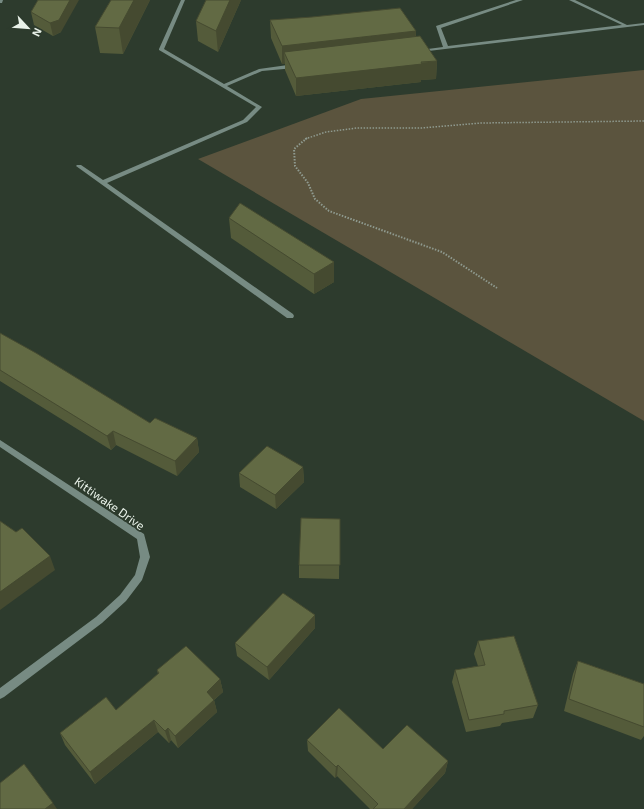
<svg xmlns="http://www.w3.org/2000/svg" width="644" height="809" font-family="'Exo 2',sans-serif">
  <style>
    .green { fill: #5b543e }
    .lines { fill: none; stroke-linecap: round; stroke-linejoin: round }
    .path-far1 { stroke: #8f9a8f; stroke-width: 1.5; stroke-dasharray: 1.5 1.5; stroke-linecap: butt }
    .path { stroke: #8f9a8f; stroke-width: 2; stroke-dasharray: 1.5 1.5; stroke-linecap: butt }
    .service { fill: #778b83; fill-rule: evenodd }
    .minor { fill: #778b83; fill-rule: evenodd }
    .wall { fill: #545b3a }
    .shaded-wall { fill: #454a30 }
    .building { fill: #626a44; stroke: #454a30 }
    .labels { text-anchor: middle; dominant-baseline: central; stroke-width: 3.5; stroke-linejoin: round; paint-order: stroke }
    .street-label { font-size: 12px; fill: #e8f1e8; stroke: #2d3b2d }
  </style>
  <rect width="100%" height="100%" fill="#2d3b2d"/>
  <path class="green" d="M 644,70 L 644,421 L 198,159 L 361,99 Z"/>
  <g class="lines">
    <path class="path-far1" d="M 305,139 L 326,132 L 357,128 L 422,128 L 481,123 L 644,121"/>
    <path class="path" d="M 307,138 L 294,149 L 295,166 L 308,183 L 315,199 L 329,211 L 442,252 L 497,288"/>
    <g class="service">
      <path d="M 181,0 L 185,0 L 164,49 L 224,84 L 259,69 L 295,64 L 298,66 L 295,68 L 262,71 L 227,86 L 262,107 L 247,122 L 107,183 L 293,314 L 294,316 L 293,318 L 287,318 L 76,166 L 77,165 L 81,165 L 103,180 L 243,120 L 256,107 L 159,50 L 159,49 Z"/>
      <path d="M 516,0 L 523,0 L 441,28 L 448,46 L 622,25 L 569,0 L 575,0 L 627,25 L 644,23 L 644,25 L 420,52 L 418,51 L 420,50 L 443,47 L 436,26 Z"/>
    </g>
    <g class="minor">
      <path d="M 0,0 L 3,0 L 2,3 L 0,3 Z"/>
      <path d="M 0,440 L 144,534 L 150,557 L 142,580 L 126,601 L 102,623 L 4,697 L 0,699 L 0,688 L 96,617 L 120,595 L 135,575 L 140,557 L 137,539 L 0,447 Z"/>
    </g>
  </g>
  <g class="wall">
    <path d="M 38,0 L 61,32 L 53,36 L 34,25 L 31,12 Z"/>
    <path d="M 150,0 L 123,54 L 100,53 L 95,27 Z"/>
    <path d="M 241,0 L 218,52 L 198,41 L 196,21 Z"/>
    <path d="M 270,20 L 416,31 L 416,36 L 437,61 L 436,79 L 421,80 L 421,82 L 296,96 L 285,70 L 285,64 L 282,64 L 271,38 Z"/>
    <path d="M 229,218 L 334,262 L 334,282 L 314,294 L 231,238 Z"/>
    <path d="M 0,333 L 150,423 L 197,438 L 199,452 L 177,476 L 116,445 L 111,450 L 0,381 Z"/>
    <path d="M 303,467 L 304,482 L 276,509 L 240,487 L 239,473 Z"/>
    <path d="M 340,519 L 339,579 L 299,578 L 299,565 Z"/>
    <path d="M 315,615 L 315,628 L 269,680 L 237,656 L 235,643 Z"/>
    <path d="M 478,641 L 538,705 L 533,718 L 502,723 L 500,726 L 466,732 L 452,682 L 455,670 L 478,666 L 474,654 Z"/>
    <path d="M 578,661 L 644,684 L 644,736 L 641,740 L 564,711 L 573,674 Z"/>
    <path d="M 157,670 L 220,679 L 223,692 L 214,700 L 217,712 L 178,748 L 171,740 L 169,743 L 158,732 L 95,784 L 65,745 L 60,733 L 116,710 L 158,674 Z"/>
    <path d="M 307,740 L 383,749 L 448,761 L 445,773 L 412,809 L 370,809 L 337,776 L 335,778 L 308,751 Z"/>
  </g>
  <g class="shaded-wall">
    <path d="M 70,0 L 79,0 L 61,32 L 53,36 L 50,23 Z"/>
    <path d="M 134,0 L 150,0 L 123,54 L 119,28 Z"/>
    <path d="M 230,0 L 241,0 L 218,52 L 216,31 Z"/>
    <path d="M 416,31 L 415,49 L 284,52 L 285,64 L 282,64 L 282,46 Z"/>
    <path d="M 437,61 L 436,79 L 421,80 L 421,82 L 296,96 L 296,78 Z"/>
    <path d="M 334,262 L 334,282 L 314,294 L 314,274 Z"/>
    <path d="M 113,431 L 116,445 L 111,450 L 107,436 Z"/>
    <path d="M 197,438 L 199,452 L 177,476 L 175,461 Z"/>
    <path d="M 303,467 L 304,482 L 276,509 L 275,495 Z"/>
    <path d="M 50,556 L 55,570 L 0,610 L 0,592 Z"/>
    <path d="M 315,615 L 315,628 L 269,680 L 267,667 Z"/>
    <path d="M 220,679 L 223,692 L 209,704 L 207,692 Z"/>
    <path d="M 214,700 L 217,712 L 178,748 L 175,736 Z"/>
    <path d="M 154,720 L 158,732 L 95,784 L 90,772 Z"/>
    <path d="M 168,728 L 171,740 L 169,743 L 165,731 Z"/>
    <path d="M 448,761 L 445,773 L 412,809 L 404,809 Z"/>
    <path d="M 338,765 L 337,776 L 335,778 L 336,767 Z"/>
    <path d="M 53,803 L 57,809 L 45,809 Z"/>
  </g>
  <g class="building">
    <path d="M 38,0 L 70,0 L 59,20 L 50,23 L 31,12 Z"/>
    <path d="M 111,0 L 134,0 L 119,28 L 95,27 Z"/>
    <path d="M 206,0 L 230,0 L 216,31 L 196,21 Z"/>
    <path d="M 400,8 L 416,31 L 282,46 L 270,20 L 312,17 Z"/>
    <path d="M 420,36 L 437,61 L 421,62 L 422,64 L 296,78 L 284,52 Z"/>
    <path d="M 240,203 L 334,262 L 314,274 L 229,218 Z"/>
    <path d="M 0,333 L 36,353 L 150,423 L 155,418 L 197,438 L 175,461 L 113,431 L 107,436 L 0,370 Z"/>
    <path d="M 267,446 L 303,467 L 275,495 L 239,473 Z"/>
    <path d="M 301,518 L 340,519 L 340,565 L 299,565 Z"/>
    <path d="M 0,521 L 16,532 L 22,528 L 50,556 L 0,592 Z"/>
    <path d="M 283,593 L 315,615 L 267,667 L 235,643 Z"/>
    <path d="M 514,636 L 538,705 L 504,711 L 504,714 L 469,720 L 455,670 L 485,665 L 478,641 Z"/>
    <path d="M 186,646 L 220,679 L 207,692 L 214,700 L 175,736 L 168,728 L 165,731 L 154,720 L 90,772 L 60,733 L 106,697 L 116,710 L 159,673 L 157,670 Z"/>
    <path d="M 578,661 L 644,684 L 644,727 L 569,699 Z"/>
    <path d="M 339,708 L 383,749 L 407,725 L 448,761 L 404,809 L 373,809 L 378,804 L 338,765 L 336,767 L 307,740 Z"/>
    <path d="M 24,764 L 53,803 L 45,809 L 0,809 L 0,783 Z"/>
  </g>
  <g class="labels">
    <g class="street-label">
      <text transform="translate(110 503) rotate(35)">Kittiwake Drive</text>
    </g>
  </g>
  <g transform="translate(28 28) rotate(116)" stroke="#2d3b2d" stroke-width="3" paint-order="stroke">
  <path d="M0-3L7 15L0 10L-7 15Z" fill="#e8f1e8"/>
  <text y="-6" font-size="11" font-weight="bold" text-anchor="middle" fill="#e8f1e8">N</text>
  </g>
</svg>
